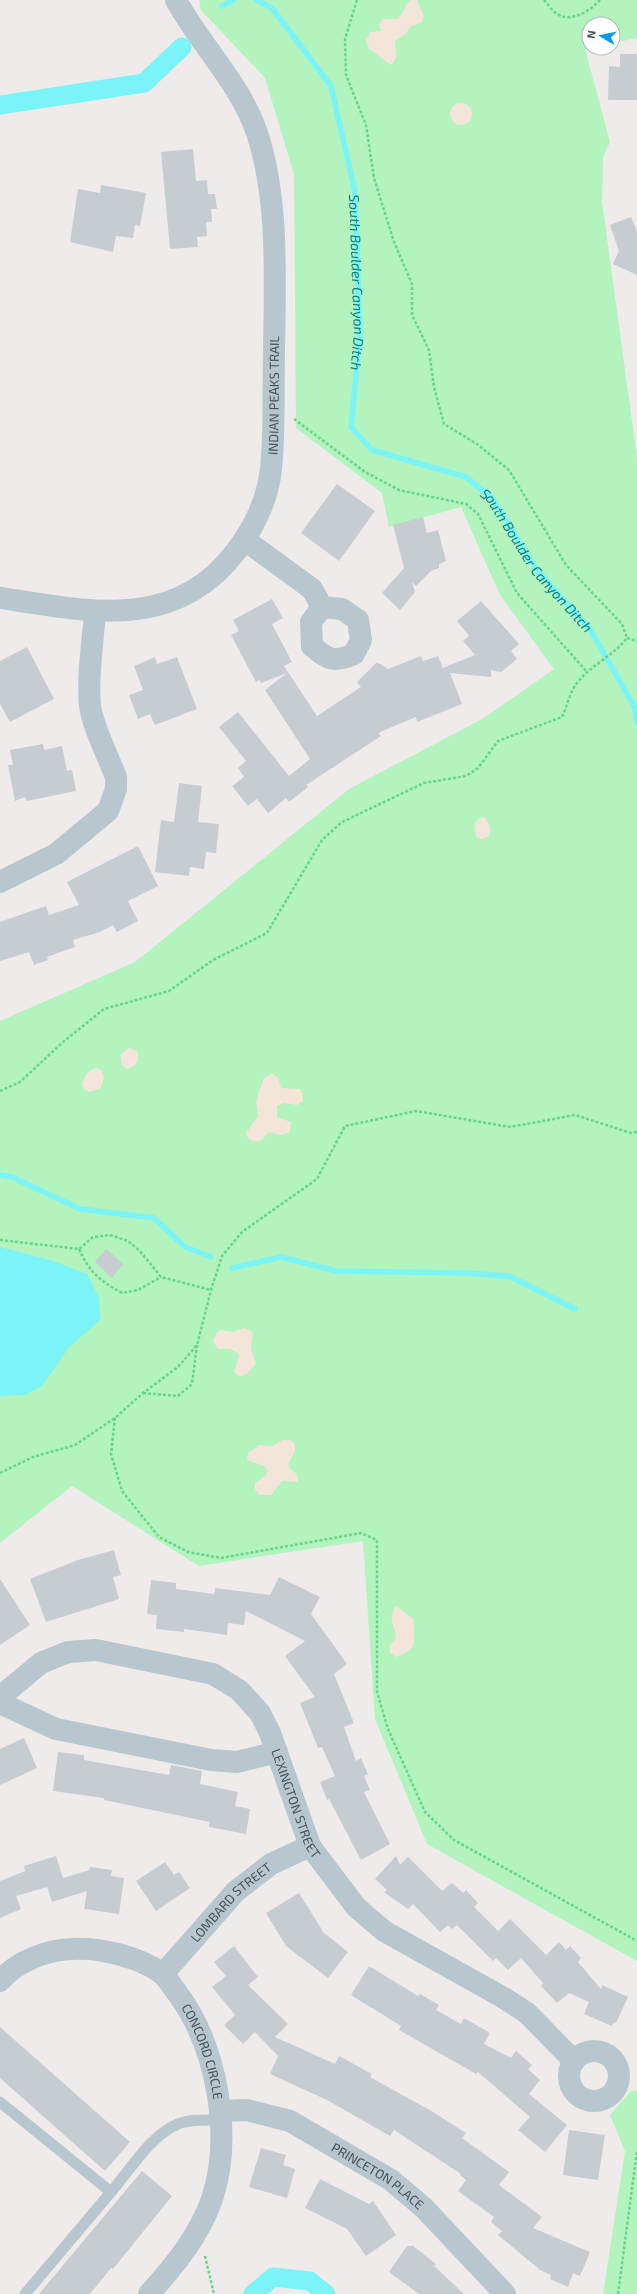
<svg xmlns="http://www.w3.org/2000/svg" width="637" height="2294" font-family="'Exo 2',sans-serif">
  <style>
    .green { fill: #b2f3be }
    .sand { fill: #f3e5d8 }
    .water { fill: #7af4f6 }
    .lines { fill: none; stroke-linecap: round; stroke-linejoin: round }
    .stream { stroke: #7af4f6; stroke-width: 5.5 }
    .canal { stroke: #7af4f6; stroke-width: 19 }
    .building { fill: #c7ccd1 }
    .path { stroke: #67d589; stroke-width: 2.5; stroke-dasharray: 3 2; stroke-linecap: butt }
    .service { stroke: #b7c7cd; stroke-width: 11 }
    .minor { stroke: #b7c7cd; stroke-width: 22 }
    .labels { text-anchor: middle; dominant-baseline: central; stroke-width: 3.5; stroke-linejoin: round; paint-order: stroke }
    .street-label { font-size: 13px; fill: #42545b; stroke: #fff }
    .water-label { font-size: 14px; font-style: italic; fill: #057e80; stroke: #fff }
  </style>
  <rect width="100%" height="100%" fill="#efebeb"/>
  <g class="green">
    <path d="M 199,0 L 637,0 L 637,38 L 613,43 L 613,24 L 589,24 L 589,48 L 585,49 L 610,142 L 603,157 L 602,201 L 637,458 L 637,1961 L 427,1844 L 375,1719 L 363,1541 L 199,1566 L 72,1486 L 0,1543 L 0,1021 L 135,962 L 349,789 L 484,718 L 554,669 L 500,595 L 461,507 L 389,527 L 382,493 L 296,428 L 294,174 L 265,78 L 201,10 Z"/>
    <path d="M 632,2090 L 637,2091 L 637,2294 L 603,2294 L 625,2151 L 610,2115 Z"/>
  </g>
  <g class="sand">
    <path d="M 411,0 L 417,0 L 424,16 L 422,22 L 410,27 L 406,34 L 395,41 C 395,52 400,56 391,65 L 369,49 L 366,41 L 370,32 L 381,31 L 379,24 L 383,19 L 398,19 L 405,9 L 406,4 Z"/>
    <circle cx="461" cy="114" r="11"/>
    <path d="M 482,817 L 486,818 L 491,830 L 488,837 L 482,839 L 476,837 L 474,827 L 476,821 Z"/>
    <path d="M 129,1048 L 137,1051 C 141,1060 137,1066 127,1069 C 121,1065 120,1061 121,1054 Z"/>
    <path d="M 97,1068 L 102,1071 L 104,1077 L 101,1088 L 90,1092 L 84,1090 L 82,1085 C 84,1076 88,1070 97,1068 Z"/>
    <path d="M 272,1073 L 278,1078 L 281,1088 L 300,1089 L 303,1095 L 303,1101 L 297,1105 L 284,1103 L 277,1106 L 277,1117 L 291,1122 L 290,1132 L 281,1135 L 269,1132 L 262,1140 C 255,1143 248,1141 246,1133 L 258,1116 L 256,1101 L 264,1078 Z"/>
    <path d="M 244,1328 L 253,1332 L 251,1349 L 256,1363 C 251,1370 246,1378 237,1375 L 234,1371 L 239,1357 L 238,1353 L 230,1349 L 218,1349 L 213,1342 L 217,1332 L 221,1330 L 233,1332 Z"/>
    <path d="M 283,1440 L 291,1440 L 295,1444 L 295,1451 L 288,1464 L 290,1469 L 297,1474 L 298,1482 L 282,1481 L 271,1495 L 259,1495 L 255,1489 L 255,1483 L 265,1476 L 268,1471 L 264,1466 L 247,1460 L 248,1453 L 259,1445 L 272,1446 Z"/>
    <path d="M 397,1606 L 414,1620 C 413,1640 420,1649 396,1657 L 390,1653 L 389,1646 C 400,1635 395,1635 392,1622 C 391,1618 393,1612 394,1608 Z"/>
  </g>
  <path class="water" d="M 0,1247 L 53,1261 L 87,1274 L 99,1297 L 100,1320 L 69,1347 L 42,1386 L 25,1395 L 0,1396 Z"/>
  <g class="lines">
    <g class="stream">
      <path id="s1" d="M 257,0 L 272,8 L 331,86 L 355,192 L 360,335 L 351,427 L 372,450 L 466,477 L 492,498 L 536,569 L 590,629 L 635,708 L 637,723"/>
      <path d="M 222,6 L 233,0"/>
      <path d="M 0,1175 L 12,1177 L 80,1209 L 154,1218 L 185,1247 L 211,1257"/>
      <path d="M 232,1268 L 281,1257 L 336,1271 L 464,1273 L 509,1276 L 575,1309"/>
    </g>
    <g class="canal">
      <path d="M 0,105 L 144,83 L 182,47"/>
      <path d="M 253,2294 L 273,2277 L 310,2281 L 326,2294"/>
    </g>
  </g>
  <g class="building">
    <path d="M 620,54 L 637,54 L 637,100 L 608,100 L 609,66 L 620,67 Z"/>
    <path d="M 193,149 L 196,181 L 207,180 L 208,194 L 215,194 L 217,209 L 211,209 L 212,222 L 206,222 L 207,236 L 197,237 L 198,247 L 170,249 L 161,152 Z"/>
    <path d="M 101,185 L 146,193 L 140,226 L 135,225 L 133,238 L 116,236 L 113,252 L 70,242 L 78,189 L 100,193 Z"/>
    <path d="M 631,217 L 637,231 L 637,275 L 613,264 L 619,251 L 610,225 Z"/>
    <path d="M 337,484 L 375,511 L 339,561 L 301,533 Z"/>
    <path d="M 423,517 L 427,533 L 438,530 L 446,561 L 439,564 L 439,568 L 431,571 L 416,586 L 412,582 L 415,592 L 400,610 L 382,593 L 404,568 L 393,525 Z"/>
    <path d="M 272,599 L 283,618 L 272,624 L 292,662 L 284,666 L 317,716 L 361,687 L 357,682 L 377,662 L 388,669 L 421,656 L 423,661 L 438,656 L 443,668 L 475,655 L 463,641 L 469,636 L 457,621 L 481,601 L 519,644 L 511,651 L 517,659 L 501,672 L 491,670 L 491,677 L 450,673 L 462,704 L 417,722 L 416,717 L 378,733 L 381,736 L 306,785 L 308,787 L 289,802 L 286,798 L 268,813 L 257,799 L 248,806 L 232,786 L 244,777 L 238,768 L 246,761 L 219,727 L 238,712 L 289,776 L 310,759 L 265,690 L 287,673 L 261,683 L 259,680 L 256,682 L 231,635 L 239,631 L 233,620 Z"/>
    <path d="M 27,647 L 54,699 L 10,722 L 0,704 L 0,661 Z"/>
    <path d="M 155,657 L 157,664 L 177,657 L 197,709 L 155,725 L 150,714 L 138,719 L 129,695 L 143,690 L 134,666 Z"/>
    <path d="M 43,744 L 44,750 L 62,746 L 67,771 L 72,770 L 76,791 L 27,801 L 25,797 L 15,801 L 8,765 L 13,765 L 10,750 Z"/>
    <path d="M 179,783 L 202,786 L 198,822 L 219,824 L 216,853 L 206,852 L 204,869 L 190,867 L 189,876 L 155,872 L 161,820 L 174,822 Z"/>
    <path d="M 138,846 L 158,886 L 128,901 L 138,921 L 117,932 L 113,925 L 100,932 L 73,940 L 75,947 L 47,957 L 48,960 L 34,965 L 29,952 L 0,961 L 0,922 L 46,906 L 49,915 L 79,905 L 67,882 Z"/>
    <path d="M 106,1249 L 123,1264 L 112,1278 L 95,1262 Z"/>
    <path d="M 114,1550 L 121,1575 L 113,1577 L 119,1599 L 46,1622 L 30,1579 L 78,1560 Z"/>
    <path d="M 279,1577 L 320,1597 L 311,1614 L 347,1664 L 334,1674 L 354,1723 L 344,1727 L 356,1761 L 361,1758 L 368,1774 L 364,1776 L 370,1790 L 364,1792 L 390,1844 L 361,1860 L 329,1799 L 327,1800 L 320,1782 L 335,1776 L 322,1747 L 318,1748 L 300,1703 L 315,1697 L 285,1656 L 305,1641 L 246,1611 L 244,1625 L 228,1623 L 227,1635 L 184,1629 L 184,1632 L 156,1629 L 157,1615 L 147,1614 L 151,1580 L 176,1583 L 176,1589 L 214,1594 L 215,1588 L 270,1595 Z"/>
    <path d="M 0,1579 L 30,1625 L 0,1645 Z"/>
    <path d="M 24,1738 L 37,1768 L 0,1785 L 0,1749 Z"/>
    <path d="M 58,1752 L 84,1755 L 84,1760 L 169,1775 L 171,1765 L 202,1771 L 200,1784 L 238,1792 L 235,1806 L 250,1809 L 246,1834 L 209,1827 L 210,1822 L 104,1800 L 104,1798 L 53,1791 Z"/>
    <path d="M 56,1856 L 63,1878 L 89,1870 L 90,1867 L 112,1870 L 111,1876 L 124,1878 L 119,1914 L 84,1909 L 87,1891 L 52,1902 L 47,1887 L 16,1896 L 21,1909 L 0,1918 L 0,1881 L 25,1871 L 24,1866 Z"/>
    <path d="M 396,1856 L 400,1865 L 408,1857 L 442,1891 L 452,1883 L 463,1893 L 466,1890 L 478,1903 L 474,1907 L 498,1931 L 510,1919 L 546,1955 L 559,1942 L 566,1950 L 570,1946 L 581,1958 L 578,1962 L 601,1989 L 602,1985 L 628,1997 L 616,2023 L 614,2022 L 612,2026 L 584,2014 L 589,2002 L 569,1993 L 557,2003 L 541,1986 L 543,1983 L 521,1958 L 508,1970 L 496,1958 L 493,1961 L 457,1925 L 452,1929 L 448,1925 L 440,1932 L 413,1904 L 408,1909 L 384,1892 L 387,1890 L 375,1879 Z"/>
    <path d="M 165,1862 L 174,1875 L 179,1872 L 190,1888 L 156,1911 L 136,1881 Z"/>
    <path d="M 299,1893 L 324,1933 L 348,1952 L 328,1978 L 286,1946 L 266,1913 Z"/>
    <path d="M 234,1946 L 258,1977 L 248,1985 L 288,2024 L 275,2037 L 335,2064 L 339,2056 L 372,2074 L 370,2077 L 433,2112 L 466,2133 L 462,2138 L 509,2172 L 499,2185 L 542,2217 L 533,2228 L 590,2252 L 580,2276 L 573,2273 L 568,2287 L 550,2279 L 551,2275 L 540,2270 L 498,2235 L 502,2231 L 491,2222 L 494,2217 L 458,2191 L 466,2180 L 460,2175 L 461,2174 L 394,2130 L 390,2136 L 327,2100 L 270,2074 L 278,2056 L 255,2032 L 243,2044 L 224,2025 L 235,2015 L 212,1987 L 226,1976 L 214,1962 Z"/>
    <path d="M 369,1966 L 418,1996 L 420,1994 L 439,2005 L 436,2010 L 461,2024 L 464,2018 L 490,2033 L 484,2044 L 511,2058 L 516,2051 L 532,2065 L 528,2069 L 540,2080 L 529,2094 L 567,2125 L 545,2152 L 518,2130 L 530,2117 L 478,2072 L 476,2074 L 399,2030 L 401,2026 L 351,1995 Z"/>
    <path d="M 0,2027 L 130,2142 L 105,2171 L 0,2078 Z"/>
    <path d="M 569,2130 L 605,2135 L 598,2180 L 563,2175 Z"/>
    <path d="M 261,2148 L 286,2155 L 283,2165 L 295,2169 L 287,2198 L 249,2187 Z"/>
    <path d="M 142,2171 L 172,2196 L 113,2269 L 111,2268 L 90,2294 L 39,2294 Z"/>
    <path d="M 320,2179 L 369,2204 L 373,2201 L 396,2235 L 366,2256 L 347,2229 L 305,2208 Z"/>
    <path d="M 407,2246 L 413,2246 L 436,2264 L 434,2266 L 464,2294 L 419,2294 L 389,2272 Z"/>
  </g>
  <g class="lines">
    <g class="path">
      <path d="M 357,0 L 345,39 L 346,75 L 366,125 L 374,178 L 394,242 L 412,284 L 412,315 L 429,350 L 434,387 L 444,424 L 477,444 L 509,470 L 566,565 L 622,624 L 627,638"/>
      <path d="M 544,0 C 548,4 552,11 557,14 C 572,23 590,11 600,0"/>
      <path d="M 294,419 L 365,472 L 399,490 L 466,504 L 478,514 L 517,593 L 587,672"/>
      <path d="M 627,638 L 637,641"/>
      <path d="M 0,1091 L 20,1082 L 63,1042 L 104,1009 L 169,991 L 213,960 L 267,933 L 322,840 L 342,822 L 424,783 L 466,776 L 478,768 L 498,741 L 562,717 C 567,706 570,692 577,683 C 591,665 613,656 627,638"/>
      <path d="M 0,1240 L 79,1249 L 93,1237 L 110,1235 L 128,1241 L 140,1251 L 161,1277 L 211,1290"/>
      <path d="M 79,1249 C 90,1273 99,1280 122,1293 L 138,1290 L 161,1277"/>
      <path d="M 143,1393 L 178,1396 L 192,1384 L 197,1345"/>
      <path d="M 115,1418 L 111,1454 L 122,1491 L 159,1537 L 188,1552 L 221,1558 L 361,1533 L 377,1540 L 377,1692 L 388,1729 L 425,1812 L 454,1840 L 637,1941"/>
      <path d="M 0,1473 L 33,1457 L 75,1445 L 115,1418 L 143,1393 L 178,1367 L 197,1345 L 211,1290 L 222,1256 L 242,1232 L 317,1179 L 345,1126 L 416,1111 L 510,1127 L 575,1115 L 631,1133 L 637,1132"/>
      <path d="M 205,2256 L 214,2294"/>
      <path d="M 618,2294 L 637,2151"/>
    </g>
    <g class="service">
      <path d="M 0,2102 L 111,2192 L 25,2294"/>
      <path d="M 111,2192 C 129,2171 152,2134 178,2124 C 190,2119 207,2120 221,2120"/>
    </g>
    <g class="minor">
      <path d="M 245,540 L 312,589 L 322,607 L 311,622 L 312,646 C 328,660 334,663 354,654 L 361,640 L 358,620 L 342,609 L 322,607"/>
      <path id="s2" d="M 0,598 C 88,611 175,633 237,550 C 254,528 268,498 271,469 C 275,430 273,390 274,351 C 275,281 279,199 257,133 C 240,83 201,46 176,0"/>
      <path d="M 0,882 L 56,854 L 108,811 L 116,789 L 116,777 C 109,759 91,722 90,705 C 87,676 93,642 95,612"/>
      <path id="s3" d="M 0,1697 L 41,1663 L 68,1652 L 96,1650 L 213,1674 L 239,1690 L 260,1713 L 270,1733 L 310,1846 L 356,1907 L 384,1931 L 504,1998 L 527,2013 L 574,2061"/>
      <path d="M 0,1703 L 56,1729 L 211,1760 L 237,1762 L 277,1752"/>
      <path id="s4" d="M 163,1974 L 236,1891 L 271,1864 L 310,1846"/>
      <path id="s5" d="M 0,1981 C 17,1961 47,1950 72,1949 C 98,1947 140,1957 161,1973 C 168,1978 173,1988 178,1994 C 217,2047 233,2136 212,2199 C 199,2236 175,2265 149,2294"/>
      <circle cx="594" cy="2076" r="25"/>
      <path id="s6" d="M 221,2111 L 247,2110 L 290,2121 L 391,2180 L 424,2208 L 505,2294"/>
    </g>
  </g>
  <g class="labels">
    <g class="street-label">
      <text stroke="none"><textPath href="#s2" startOffset="420">INDIAN PEAKS TRAIL</textPath></text>
      <text stroke="none"><textPath href="#s3" startOffset="389">LEXINGTON STREET</textPath></text>
      <text stroke="none"><textPath href="#s4" startOffset="99">LOMBARD STREET</textPath></text>
      <text stroke="none"><textPath href="#s5" startOffset="265">CONCORD CIRCLE</textPath></text>
      <text stroke="none"><textPath href="#s6" startOffset="174">PRINCETON PLACE</textPath></text>
    </g>
    <g class="water-label">
      <text stroke="none"><textPath href="#s1" startOffset="314">South Boulder Canyon Ditch</textPath></text>
      <text stroke="none"><textPath href="#s1" startOffset="698">South Boulder Canyon Ditch</textPath></text>
    </g>
  </g>
  <g transform="translate(601 36) rotate(279)"><circle r="19" fill="#ffffff" stroke="#b3bbbd"/>
  <path d="M0-3L7 15L0 10L-7 15Z" fill="#0499ef"/>
  <text y="-6" font-size="11" font-weight="bold" text-anchor="middle" fill="#42545b">N</text>
  </g>
</svg>
